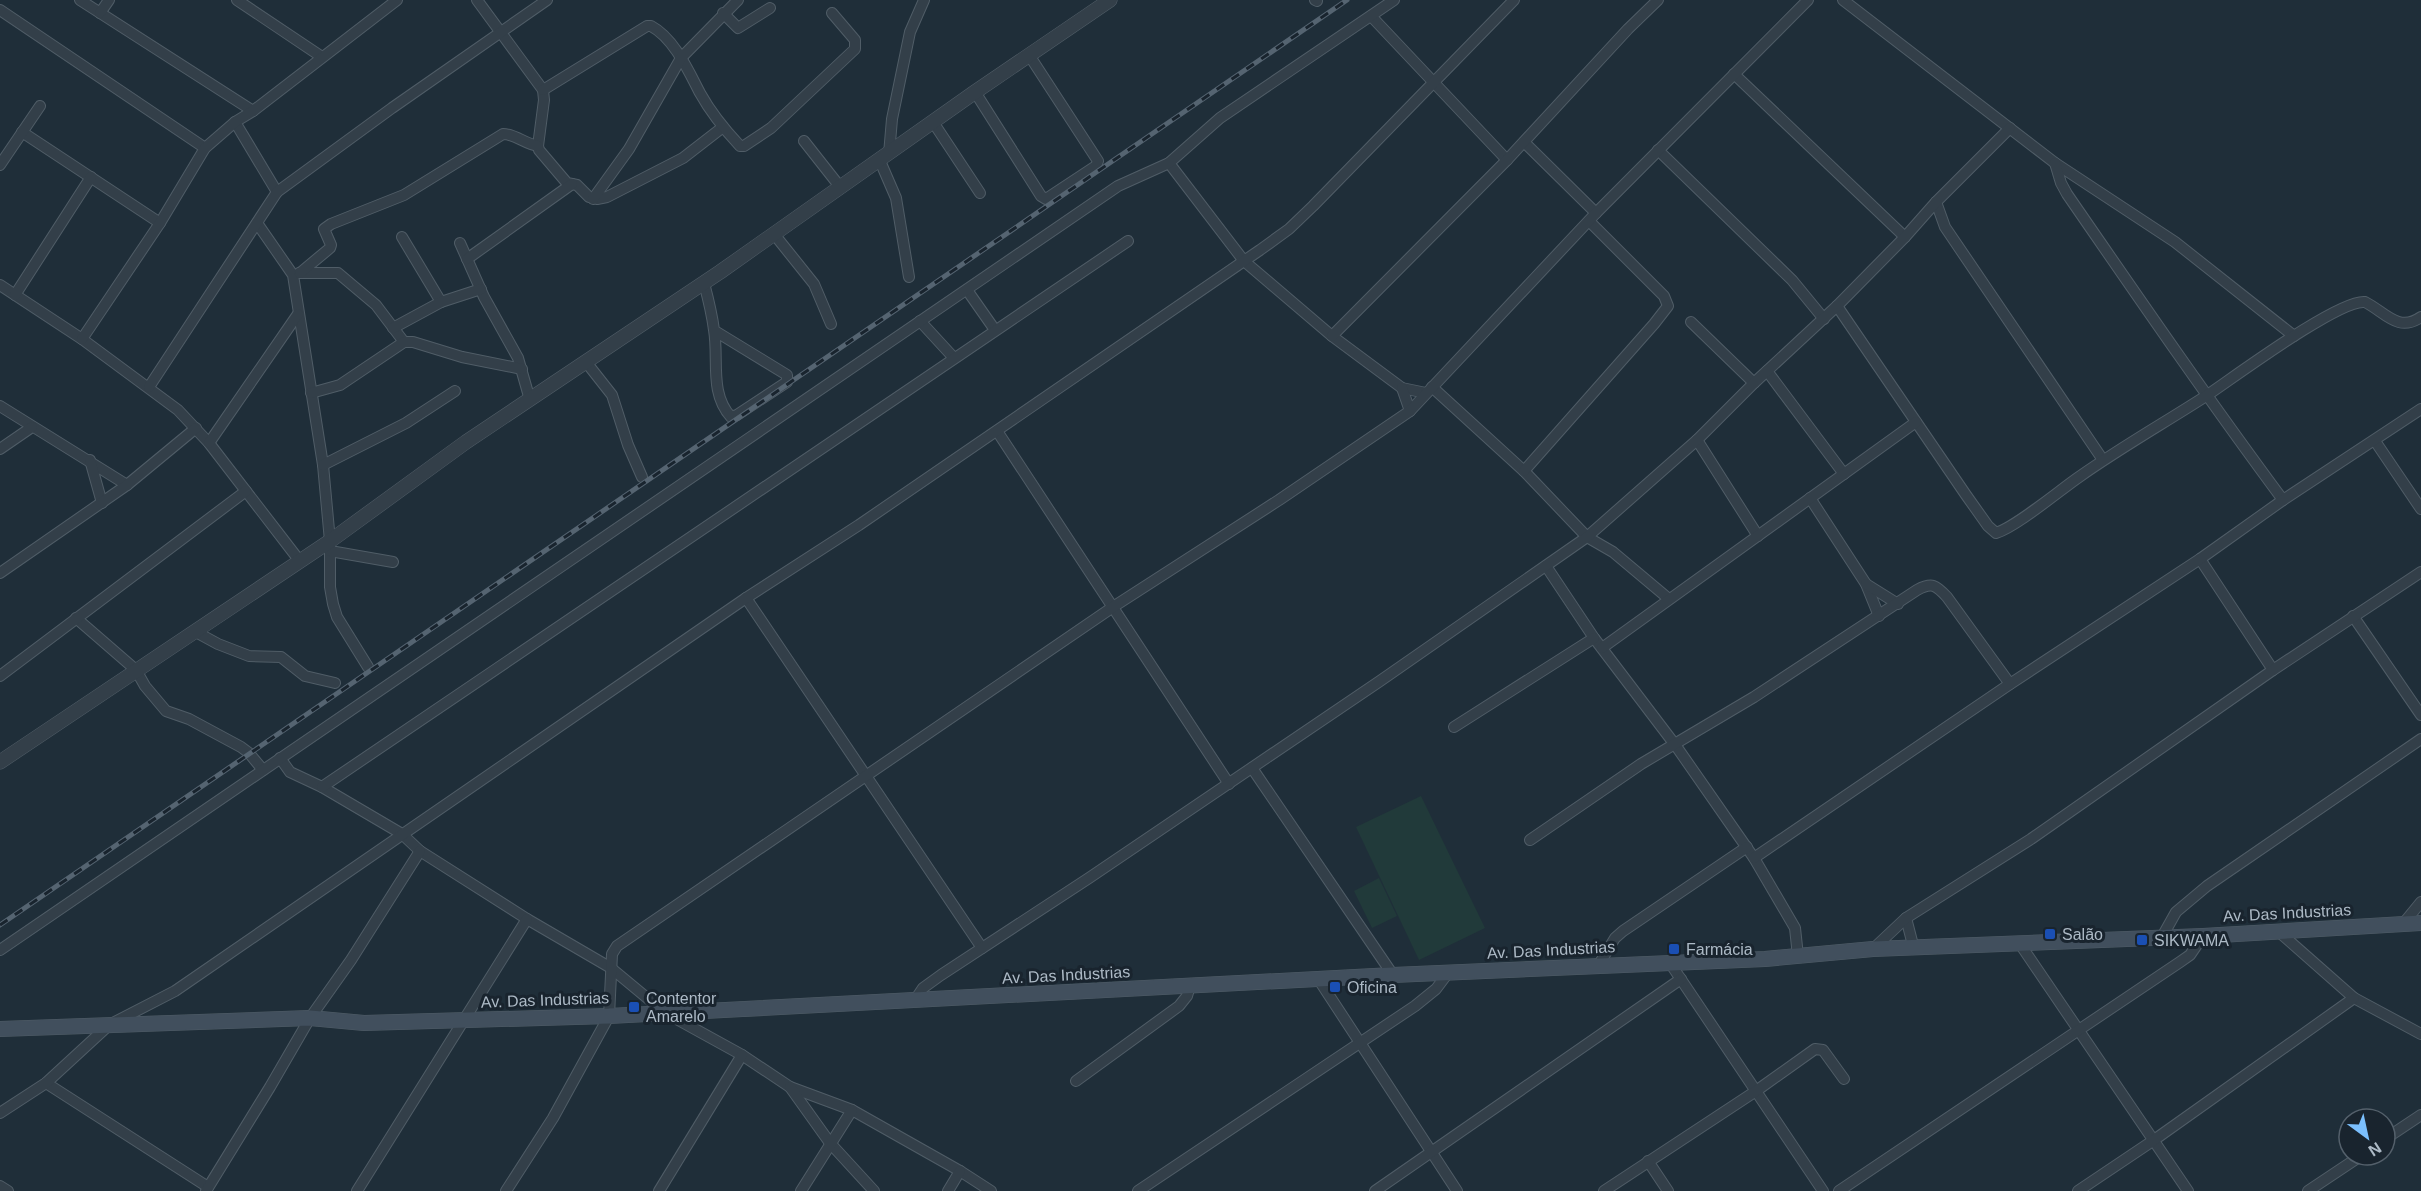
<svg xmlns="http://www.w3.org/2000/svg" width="2421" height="1191" font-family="Helvetica,sans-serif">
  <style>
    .green { fill: #213a3a }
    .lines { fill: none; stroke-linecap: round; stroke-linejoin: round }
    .minor-casing { stroke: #505d67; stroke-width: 12 }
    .tertiary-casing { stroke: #505d67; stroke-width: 15 }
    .secondary-casing { stroke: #505d67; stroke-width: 16 }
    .minor { stroke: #333f49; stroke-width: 10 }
    .tertiary { stroke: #333f49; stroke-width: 14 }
    .secondary { stroke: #414f5d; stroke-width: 15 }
    .rail-casing { stroke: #556471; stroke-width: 5 }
    .rail { stroke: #19242e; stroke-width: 3; stroke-dasharray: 9; stroke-linecap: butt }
    .transit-dot { fill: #1a4fb4; stroke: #19242e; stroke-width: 2 }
    .labels { text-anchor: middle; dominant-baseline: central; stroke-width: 6; stroke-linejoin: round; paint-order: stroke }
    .street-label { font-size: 16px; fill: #adbac6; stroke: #19242e }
    .poi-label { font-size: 16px; fill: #adbac6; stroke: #19242e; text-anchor: start }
  </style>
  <rect width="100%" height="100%" fill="#1f2e39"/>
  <g class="green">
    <path d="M 1421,796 L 1485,928 L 1419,960 L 1356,827 Z"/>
    <path d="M 1379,878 L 1397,916 L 1372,928 L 1354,891 Z"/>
  </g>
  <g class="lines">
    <defs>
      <g id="minor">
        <path d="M 80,0 L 253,111"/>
        <path d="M 237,0 L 322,57"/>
        <path d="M 477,0 L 543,90 L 544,100 L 538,146 L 539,150 L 567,183 L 577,185 L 589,197 L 597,199 L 607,197 L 683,158 L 723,127"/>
        <path d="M 1315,0 L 1317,1"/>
        <path d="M 1843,0 L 2055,163 L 2175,242 L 2294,336"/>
        <path d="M 0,10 L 205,148"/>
        <path d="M 100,13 L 109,0"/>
        <path d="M 723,13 L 738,28 L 770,8"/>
        <path d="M 1371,16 L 1507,160"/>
        <path d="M 1734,74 L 1905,237"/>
        <path d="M 543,90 L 647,26 L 651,26 C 674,38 689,72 700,93 C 711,113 725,130 740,146 L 744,146 L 771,128 L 855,49 L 855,40 L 832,13"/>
        <path d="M 975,92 L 1041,196 L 1046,199 L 1096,166 L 1098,161 L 1029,55"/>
        <path d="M 235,122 L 277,192"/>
        <path d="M 933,122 L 980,193"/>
        <path d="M 22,132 L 160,223"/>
        <path d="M 804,141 L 841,188"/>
        <path d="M 1524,142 L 1596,213"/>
        <path d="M 1658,150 L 1792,280 L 1824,319"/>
        <path d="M 889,154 L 892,119 L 910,32 L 924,0"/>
        <path d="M 880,161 L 896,198 L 909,277"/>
        <path d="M 1169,163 L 1244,261 L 1332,336 L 1402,388 L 1426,393"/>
        <path d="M 2055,163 L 2061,183 L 2067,194 C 2138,297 2208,399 2283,500"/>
        <path d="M 0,165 L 40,106"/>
        <path d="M 593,199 L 629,149 L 681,58 L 738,0"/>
        <path d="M 1936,202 L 1945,227 L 2103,460"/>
        <path d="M 257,223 L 293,275 L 323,465 L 330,541 L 330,587 L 333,604 L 337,617 L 368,667"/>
        <path d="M 774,234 L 814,284 L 831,324"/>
        <path d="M 402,237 L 441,302"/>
        <path d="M 460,243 L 484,297 L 518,358 L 530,400"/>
        <path d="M 467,259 L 572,184"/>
        <path d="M 299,273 L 338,273 L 376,305 L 404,342"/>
        <path d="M 300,273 L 330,248 L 331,245 L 324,229 L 331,224 L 404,195 L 503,134 C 515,134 525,144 538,146"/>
        <path d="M 704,283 C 708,298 712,314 714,330 C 719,359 709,393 731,417 L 737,415 L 787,382 L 787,375 L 715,331"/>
        <path d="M 0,285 L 82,339 L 178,410 L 209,443 L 299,560"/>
        <path d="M 967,290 L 995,330"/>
        <path d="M 15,295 L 91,177"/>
        <path d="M 1837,306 L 1966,495 L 1988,526 L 1996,533 C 2016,527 2060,490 2079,477 C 2120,448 2164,423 2206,396 C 2233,378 2339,299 2365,302 C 2385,312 2398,333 2421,317"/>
        <path d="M 920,321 L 954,358"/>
        <path d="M 1691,322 L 1754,383"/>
        <path d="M 393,328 L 441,302 L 481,289"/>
        <path d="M 1332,336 L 1507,160 L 1628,29 L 1658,0"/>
        <path d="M 82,339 L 160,223 L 205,148 L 235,122 L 253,111 L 397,0"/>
        <path d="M 586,362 L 612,395 L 628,445 L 642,477"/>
        <path d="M 1767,371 L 1844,474"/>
        <path d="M 149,387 L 277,192 L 392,108 L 547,0"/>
        <path d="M 1432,387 L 1524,471 L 1587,537 L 1613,552 L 1669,599"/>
        <path d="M 1402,388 L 1410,411"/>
        <path d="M 311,393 L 340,385 L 404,342 L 413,342 L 462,357 L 522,369"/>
        <path d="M 0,406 L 127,485"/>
        <path d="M 997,431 L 1229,784"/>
        <path d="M 1697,440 L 1758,536"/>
        <path d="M 2375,441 L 2421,509"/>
        <path d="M 209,443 L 298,314"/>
        <path d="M 0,449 L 32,427"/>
        <path d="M 90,460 L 102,503"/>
        <path d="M 323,465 L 406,423 L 455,391"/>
        <path d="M 1524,471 L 1654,324 L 1668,306 L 1664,296 L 1589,221"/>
        <path d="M 1810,498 L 1866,584 L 1879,616"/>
        <path d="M 330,551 L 393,562"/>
        <path d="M 2200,559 L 2273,670"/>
        <path d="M 1546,566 L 1594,638 L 1676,746 L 1754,858 L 1795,928 L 1798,956"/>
        <path d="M 0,573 L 127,485 L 196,428"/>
        <path d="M 1866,584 L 1898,604"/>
        <path d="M 746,598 L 982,948"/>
        <path d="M 2353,616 L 2421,715"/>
        <path d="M 76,618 L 136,670 L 145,686 L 166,711 L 189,719 L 241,747 L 249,753 L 263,770"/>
        <path d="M 194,631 L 218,644 L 249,656 L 281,657 L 305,676 L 335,683"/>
        <path d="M 1602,648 L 1916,422"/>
        <path d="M 0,676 L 246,491"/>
        <path d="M 1454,727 L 1594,638"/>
        <path d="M 280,758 L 290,772 L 322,787 L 402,834 L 420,851 L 527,919 L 611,968 L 664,1012 L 742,1055 L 790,1087 L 852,1110 L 960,1171 L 991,1191"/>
        <path d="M 1252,768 L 1393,975"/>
        <path d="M 322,787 L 1128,241"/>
        <path d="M 1530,840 L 1641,764 L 1754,697 L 1917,590 C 1932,582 1936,585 1947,597 L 2010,684"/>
        <path d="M 1754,858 L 2010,684 L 2200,559 L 2283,500 L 2421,409"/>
        <path d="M 1906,918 L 1914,949"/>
        <path d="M 2403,924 L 2421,902"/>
        <path d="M 2278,931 L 2354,998 L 2421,1034"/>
        <path d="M 2162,937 L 2176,912 L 2207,886 L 2421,739"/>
        <path d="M 2020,944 L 2188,1191"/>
        <path d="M 1873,949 L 1906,918 L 2031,839 L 2273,670 L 2421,572"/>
        <path d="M 0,950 L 1118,186 L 1169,163 L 1220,118 L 1394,0"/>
        <path d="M 1670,963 L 1823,1191"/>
        <path d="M 1598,966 L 1615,938 L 1623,931 L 1747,847"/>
        <path d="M 1319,980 L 1457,1191"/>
        <path d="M 915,1000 L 923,988 L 941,975 L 1089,878 L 1380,681 L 1587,537 L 1697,440 L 1754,383 L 1837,306 L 1905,237 L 1936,202 L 2010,128"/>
        <path d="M 1076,1081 L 1179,1006 L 1187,996 L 1190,986"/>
        <path d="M 46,1083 L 208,1187"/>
        <path d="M 790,1087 L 830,1143 L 874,1191"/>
        <path d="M 0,1113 L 46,1083 L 109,1025 L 175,991 L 746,598 L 859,525 L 1260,250 L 1289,229 L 1313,206 L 1514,0"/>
        <path d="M 2385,1139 L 2421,1115"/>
        <path d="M 1648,1161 L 1668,1191"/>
        <path d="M 0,1186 L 8,1191"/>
        <path d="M 206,1191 L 270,1087 L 310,1018 L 351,960 L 420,851"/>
        <path d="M 357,1191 L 527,919"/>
        <path d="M 506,1191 L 553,1118 L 609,1016 L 612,954 L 617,946 L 1113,607 L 1279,500 L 1410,411 L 1596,213 L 1808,0"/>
        <path d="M 659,1191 L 742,1055"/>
        <path d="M 801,1191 L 852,1110"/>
        <path d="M 948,1191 L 960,1171"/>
        <path d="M 1138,1191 L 1415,1006 L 1436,989 L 1448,973"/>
        <path d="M 1375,1191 L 1681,979"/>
        <path d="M 1604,1191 L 1756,1091 L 1815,1049 L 1823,1050 L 1844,1079"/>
        <path d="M 1839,1191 L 2180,962 L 2190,955 L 2203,936"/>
        <path d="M 2078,1191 L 2154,1140 L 2354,998"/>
        <path d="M 2308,1191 L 2362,1155"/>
      </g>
      <path id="tertiary" d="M 0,762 L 330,541 L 466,442 L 720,272 L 975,92 L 1110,0"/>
      <path id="secondary" d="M 0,1029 L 310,1018 L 364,1023 L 609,1016 L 1393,975 L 1765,959 L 1873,949 L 2203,936 L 2421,923"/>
    </defs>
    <use href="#minor" class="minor-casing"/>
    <use href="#tertiary" class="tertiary-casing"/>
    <use href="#secondary" class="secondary-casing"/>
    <use href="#minor" class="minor"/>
    <use href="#tertiary" class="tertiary"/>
    <use href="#secondary" class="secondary"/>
    <defs>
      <path id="rail" d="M 0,925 L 1347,0"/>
    </defs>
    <use href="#rail" class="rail-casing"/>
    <use href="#rail" class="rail"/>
  </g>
  <g class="transit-dot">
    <rect x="2044" y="928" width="12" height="12" rx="3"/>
    <rect x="2136" y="934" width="12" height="12" rx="3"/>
    <rect x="1668" y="943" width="12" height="12" rx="3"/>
    <rect x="1329" y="981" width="12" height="12" rx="3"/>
    <rect x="628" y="1001" width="12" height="12" rx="3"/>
  </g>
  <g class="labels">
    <g class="street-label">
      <text transform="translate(2287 913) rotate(-3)">Av. Das Industrias</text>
      <text transform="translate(1551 950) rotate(-3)">Av. Das Industrias</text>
      <text transform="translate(1066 975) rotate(-3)">Av. Das Industrias</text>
      <text transform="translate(545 1000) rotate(-2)">Av. Das Industrias</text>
    </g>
    <g class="poi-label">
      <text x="2062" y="934">Salão</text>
      <text x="2154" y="940">SIKWAMA</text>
      <text x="1686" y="949">Farmácia</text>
      <text x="1347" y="987">Oficina</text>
      <text x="646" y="998">Contentor<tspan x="646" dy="18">Amarelo</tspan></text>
    </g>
  </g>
  <g transform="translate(2367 1137) rotate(147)"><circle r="28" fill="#19242e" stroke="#54606b" stroke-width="1.5"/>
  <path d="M0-4.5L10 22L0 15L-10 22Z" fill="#7bbffd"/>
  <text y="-9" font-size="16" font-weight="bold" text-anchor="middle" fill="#adbac6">N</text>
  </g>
</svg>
